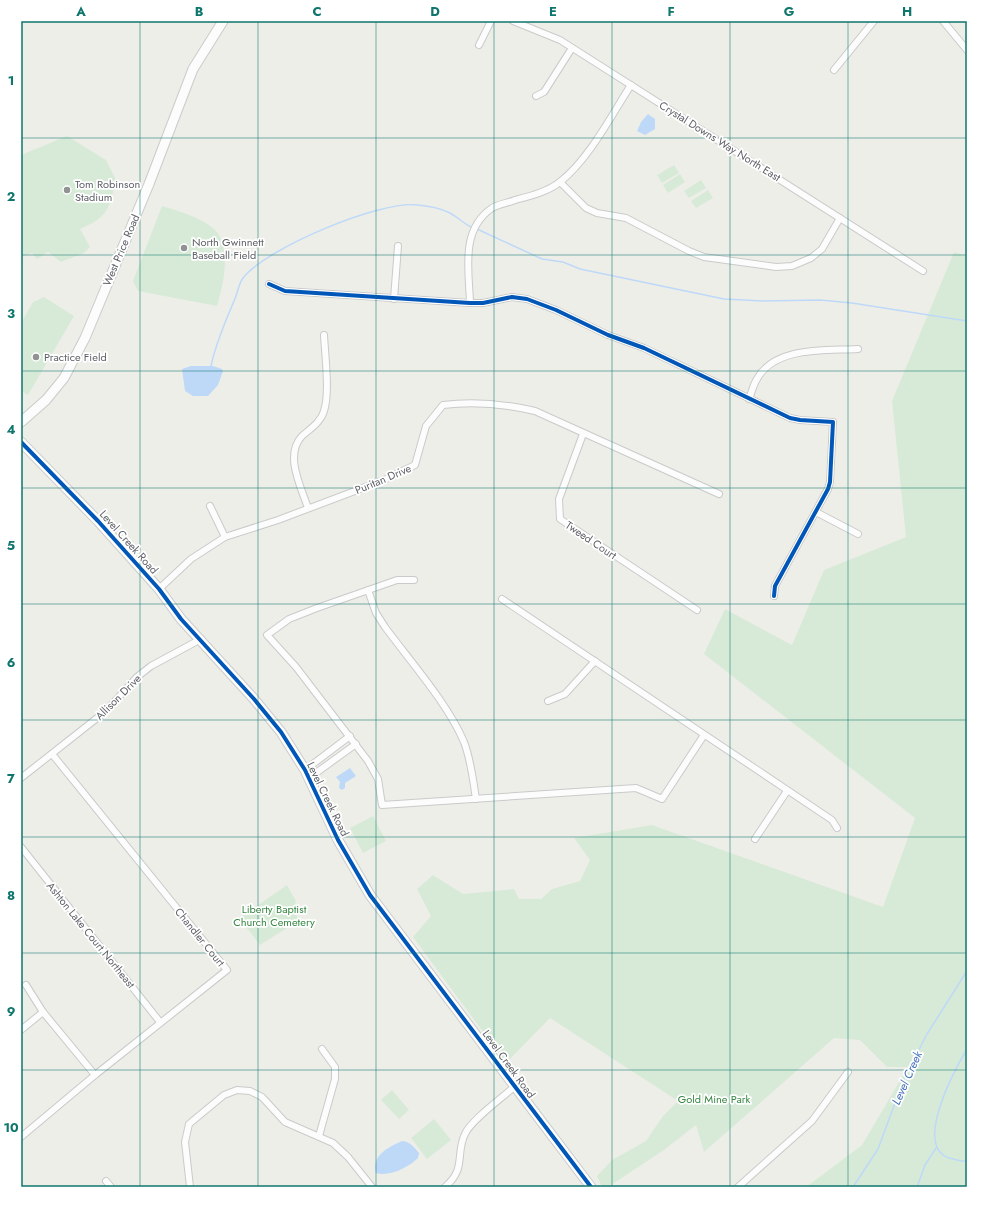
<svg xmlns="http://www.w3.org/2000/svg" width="988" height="1208" font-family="Jost,sans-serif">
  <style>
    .green { fill: #d7ead7 }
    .water { fill: #bed9f8 }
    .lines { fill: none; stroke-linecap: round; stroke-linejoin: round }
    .stream { stroke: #bed9f8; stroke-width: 1.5 }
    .street-casing { stroke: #cacaca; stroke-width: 8 }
    .secondary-casing { stroke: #cbcbcb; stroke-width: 11 }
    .street { stroke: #fcfcfc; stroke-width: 6 }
    .secondary { stroke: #fcfcfc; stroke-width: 9 }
    .cycleway-casing { stroke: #fff; stroke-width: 6 }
    .cycleway { stroke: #0057b8; stroke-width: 4 }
    .grid { fill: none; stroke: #0f766e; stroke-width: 1; stroke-opacity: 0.55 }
    .poi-dot { fill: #909294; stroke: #fff; stroke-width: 1.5 }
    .labels { text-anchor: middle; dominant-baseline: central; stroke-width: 3.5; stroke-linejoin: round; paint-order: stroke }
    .street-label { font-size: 11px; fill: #5e6167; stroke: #fff }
    .poi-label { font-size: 11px; fill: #5e6167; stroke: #fff; text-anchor: start }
    .park-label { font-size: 11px; fill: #378642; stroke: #fff }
    .water-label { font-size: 12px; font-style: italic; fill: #4773ba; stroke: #fff }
    .neatline { fill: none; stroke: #0f766e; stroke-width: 1.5 }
    .grid-label { font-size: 13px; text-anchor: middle; font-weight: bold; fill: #0f766e }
  </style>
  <rect width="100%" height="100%" fill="#eeeee9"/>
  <g class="green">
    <path d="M 67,136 L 106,160 L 116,180 C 109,208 109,217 80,229 L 90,247 L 84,253 L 61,262 L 48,252 L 37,259 L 32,253 L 21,257 L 21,155 Z"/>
    <path d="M 674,165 L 679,173 L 662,183 L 657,175 Z"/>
    <path d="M 680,174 L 685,182 L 668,193 L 663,185 Z"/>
    <path d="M 701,180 L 706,188 L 689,198 L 684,191 Z"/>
    <path d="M 708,190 L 713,198 L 696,208 L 691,201 Z"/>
    <path d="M 162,206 C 179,211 215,221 221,239 C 229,260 223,285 217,306 L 138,291 L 133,281 Z"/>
    <path d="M 954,252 L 967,256 L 967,1187 L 806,1187 L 862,1145 L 908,1067 L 887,1067 L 860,1040 L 834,1038 L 704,1152 L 696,1125 L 664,1150 L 614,1183 L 611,1187 L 602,1187 L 597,1176 L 612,1160 L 646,1141 L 663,1116 L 678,1101 L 550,1018 L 506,1063 L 413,937 L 431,916 L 417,889 L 433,875 L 463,894 L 514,889 L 519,899 L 541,899 L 552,889 L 580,881 L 590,860 L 574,838 L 652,825 L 883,907 L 915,818 L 704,654 L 725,609 L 792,645 L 824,570 L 906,537 L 892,401 Z"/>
    <path d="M 44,297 L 74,316 L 28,395 L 21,391 L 21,323 L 33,302 Z"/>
    <path d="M 373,816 L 386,841 L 363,853 L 350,828 Z"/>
    <path d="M 287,885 L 296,901 L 295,906 L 298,921 L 260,945 L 239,918 Z"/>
    <path d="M 392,1090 L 409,1110 L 399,1119 L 381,1100 Z"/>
    <path d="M 434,1119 L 451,1140 L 427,1159 L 411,1138 Z"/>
  </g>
  <g class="water">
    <path d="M 648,114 L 655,119 L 655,129 L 645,135 L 637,131 L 641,122 Z"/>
    <path d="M 191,366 L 213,366 L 222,369 L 223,371 L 218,385 L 208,396 L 193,396 L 185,391 L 182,369 Z"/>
    <path d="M 350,768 L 356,776 L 345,783 L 345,788 L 342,790 L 339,788 L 340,782 L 336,777 Z"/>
    <path d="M 402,1141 C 409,1141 414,1147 419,1153 L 418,1158 C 409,1167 390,1177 376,1173 C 371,1156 388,1147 402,1141 Z"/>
  </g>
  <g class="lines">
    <g class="stream">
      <path d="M 477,229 L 542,259 L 563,262 L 580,269 L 724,299 L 763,301 L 820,300 L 852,303 L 967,321"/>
      <path d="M 211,366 C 216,342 225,323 234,301 C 238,293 238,285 243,278 C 266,248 381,200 418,205 C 429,206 440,208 450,213 C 459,218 464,224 473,228"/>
      <path d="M 967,1049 C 955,1069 913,1146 949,1158 C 955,1159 961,1162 967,1161"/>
      <path d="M 853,1187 L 878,1149 L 904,1079 L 927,1034 L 967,971"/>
      <path d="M 917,1187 L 925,1165 L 936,1148"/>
    </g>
    <defs>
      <g id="street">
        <path d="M 513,21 L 560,40 L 923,271"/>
        <path d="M 943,21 L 967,50"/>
        <path d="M 479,45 L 491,21"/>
        <path d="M 834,70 L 874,21"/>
        <path d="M 536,96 L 544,92 L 572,48"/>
        <path d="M 560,182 L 586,208 L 597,213 L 626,218 L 689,251 L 704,257 L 776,267 L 792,266 L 811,258 L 822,249 L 840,218"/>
        <path d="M 269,284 L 285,291 L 470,303 L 483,303 L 512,297 L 527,299 L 556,310 L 608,335 L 644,348 L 790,418 L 800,420 L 833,422 L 830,482 L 828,489 L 775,586 L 774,596"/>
        <path d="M 394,299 L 398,246"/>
        <path d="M 470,303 C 469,270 460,230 492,208 C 498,204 508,203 515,200 C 530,196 547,192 560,182 C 589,159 611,116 631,85"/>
        <path d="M 749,399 C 752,392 753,385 757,379 C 775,346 826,351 858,349"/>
        <path d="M 583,434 L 559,499 L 560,519 L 697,610"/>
        <path d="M 210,506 L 225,537"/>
        <path d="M 308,508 C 301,487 284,455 302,436 C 310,429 321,422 324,411 C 330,393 325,355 324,335"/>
        <path d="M 816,512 L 858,534"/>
        <path d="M 414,580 L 397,580 L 317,608 L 289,619 L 267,635 L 296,667 L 368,761 L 378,779 L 382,805 L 636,788 L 662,799 L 704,735"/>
        <path d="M 159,589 L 191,559 L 225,537 L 278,520 L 384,480 L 415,465 L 426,426 L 443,405 C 474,401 505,404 535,411 L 719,494"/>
        <path d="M 368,590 L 376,613 L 385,627 C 410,661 448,704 464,742 C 471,760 473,780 476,799"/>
        <path d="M 502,599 L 832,820 L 837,828"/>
        <path d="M 548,701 L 565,694 L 595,661"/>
        <path d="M 305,770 L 350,736"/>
        <path d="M 21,778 L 106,711 L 137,677 L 151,666 L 201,639"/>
        <path d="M 309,778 L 356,744"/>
        <path d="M 755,839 L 787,791"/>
        <path d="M 21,847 L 160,1022"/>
        <path d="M 26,985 L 43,1012 L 95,1075"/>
        <path d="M 21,1030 L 43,1012"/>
        <path d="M 319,1136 L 335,1079 L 335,1067 L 322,1049"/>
        <path d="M 21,1137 L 95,1075 L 227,970 L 52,754"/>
        <path d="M 106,1181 L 111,1187"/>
        <path d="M 190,1187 L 185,1142 L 189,1124 L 224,1095 L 237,1090 L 250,1091 L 262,1097 L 285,1122 L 333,1143 L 348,1157 L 372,1187"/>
        <path d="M 445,1187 C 467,1168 455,1154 465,1134 C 471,1120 502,1098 514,1087"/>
        <path d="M 738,1187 L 812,1121 L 848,1072"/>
      </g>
      <g id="secondary">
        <path d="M 21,422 L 46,400 L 64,378 L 85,338 L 149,184 L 193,69 L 223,21"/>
        <path d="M 21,442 L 98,521 L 159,589 L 181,619 L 254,699 L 281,732 L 305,770 L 338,840 L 370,895 L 591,1187"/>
      </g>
    </defs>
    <use href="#street" class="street-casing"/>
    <use href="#secondary" class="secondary-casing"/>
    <use href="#street" class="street"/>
    <use href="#secondary" class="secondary"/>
    <defs>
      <g id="cycleway">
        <path d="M 269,284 L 285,291 L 470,303 L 483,303 L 512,297 L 527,299 L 556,310 L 608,335 L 644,348 L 790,418 L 800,420 L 833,422 L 830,482 L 828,489 L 775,586 L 774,596"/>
        <path d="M 21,442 L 98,521 L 159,589 L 181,619 L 254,699 L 281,732 L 305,770 L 338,840 L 370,895 L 591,1187"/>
      </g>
    </defs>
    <use href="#cycleway" class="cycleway-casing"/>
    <use href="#cycleway" class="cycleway"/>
  </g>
  <path class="grid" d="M 140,21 L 140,1187M 258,21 L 258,1187M 376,21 L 376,1187M 494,21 L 494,1187M 612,21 L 612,1187M 730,21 L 730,1187M 848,21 L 848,1187M 21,138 L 967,138M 21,255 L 967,255M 21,371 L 967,371M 21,488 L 967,488M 21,604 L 967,604M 21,720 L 967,720M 21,837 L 967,837M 21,953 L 967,953M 21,1070 L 967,1070"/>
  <g class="poi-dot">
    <circle cx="67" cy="190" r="4"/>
    <circle cx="184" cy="248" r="4"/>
    <circle cx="36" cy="357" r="4"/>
  </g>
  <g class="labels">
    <g class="street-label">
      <text transform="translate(720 141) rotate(32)">Crystal Downs Way North East</text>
      <text transform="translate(121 250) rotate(-67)">West Price Road</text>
      <text transform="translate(383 479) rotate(-23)">Puritan Drive</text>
      <text transform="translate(591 540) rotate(34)">Tweed Court</text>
      <text transform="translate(129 542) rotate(48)">Level Creek Road</text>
      <text transform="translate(118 697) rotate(-45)">Allison Drive</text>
      <text transform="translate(328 799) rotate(64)">Level Creek Road</text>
      <text transform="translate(91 935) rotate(51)">Ashton Lake Court Northeast</text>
      <text transform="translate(200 937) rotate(51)">Chandler Court</text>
      <text transform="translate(509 1064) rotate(54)">Level Creek Road</text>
    </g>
    <g class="poi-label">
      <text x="75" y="184">Tom Robinson<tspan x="75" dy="13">Stadium</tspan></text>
      <text x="192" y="242">North Gwinnett<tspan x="192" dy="13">Baseball Field</tspan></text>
      <text x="44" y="357">Practice Field</text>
    </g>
    <g class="park-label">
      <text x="274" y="909">Liberty Baptist<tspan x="274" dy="13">Church Cemetery</tspan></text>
      <text x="714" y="1099">Gold Mine Park</text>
    </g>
    <g class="water-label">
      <text transform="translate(907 1078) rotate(-66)">Level Creek</text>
    </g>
  </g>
  <rect width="988" height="1208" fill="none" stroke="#ffffff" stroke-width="44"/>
  <rect x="22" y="22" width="944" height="1164" class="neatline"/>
  <g class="grid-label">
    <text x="81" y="16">A</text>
    <text x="199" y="16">B</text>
    <text x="317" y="16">C</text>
    <text x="435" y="16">D</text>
    <text x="553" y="16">E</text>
    <text x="671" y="16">F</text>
    <text x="789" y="16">G</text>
    <text x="907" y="16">H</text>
    <text x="11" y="85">1</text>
    <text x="11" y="201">2</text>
    <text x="11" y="318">3</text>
    <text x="11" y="434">4</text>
    <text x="11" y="550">5</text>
    <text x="11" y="667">6</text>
    <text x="11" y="783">7</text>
    <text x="11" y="900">8</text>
    <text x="11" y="1016">9</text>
    <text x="11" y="1132">10</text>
  </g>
</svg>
